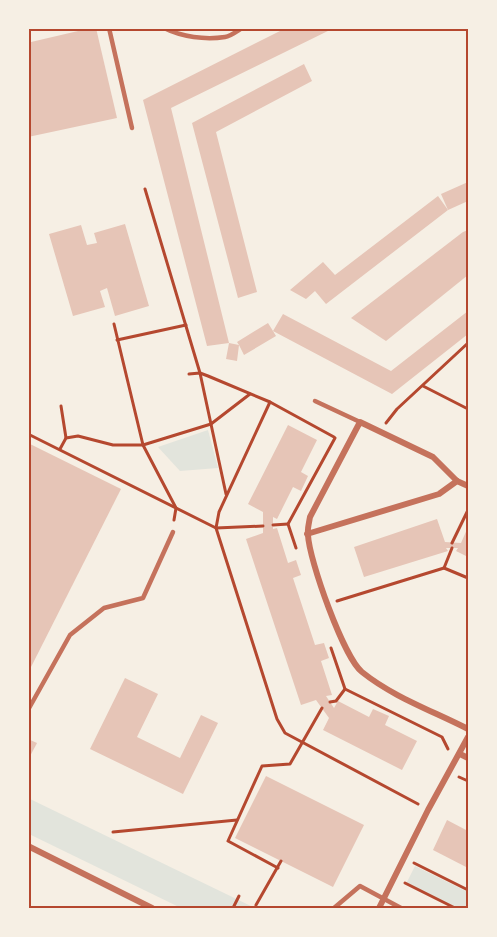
<svg xmlns="http://www.w3.org/2000/svg" width="497" height="937" font-family="Karla,sans-serif">
  <style>
    .green { fill: #e2e4dc }
    .building { fill: #e6c5b7 }
    .lines { fill: none; stroke-linecap: round; stroke-linejoin: round }
    .path { stroke: #b5482f; stroke-width: 3 }
    .service { stroke: #c5725c; stroke-width: 4.5 }
    .minor { stroke: #c5725c; stroke-width: 6 }
    .neatline { fill: none; stroke: #b5482f; stroke-width: 2 }
  </style>
  <rect width="100%" height="100%" fill="#f6efe4"/>
  <g class="green">
    <path d="M 208,430 L 218,468 L 180,471 L 158,447 Z"/>
    <path d="M 28,798 L 255,908 L 181,908 L 29,834 Z"/>
    <path d="M 415,866 L 468,892 L 468,908 L 457,908 L 406,884 Z"/>
  </g>
  <g class="building">
    <path d="M 91,28 L 96,28 L 117,118 L 28,137 L 28,47 L 31,42 Z"/>
    <path d="M 286,28 L 334,28 L 171,108 L 229,343 L 239,345 L 237,342 L 268,323 L 273,331 L 283,314 L 391,371 L 468,311 L 468,334 L 392,394 L 273,331 L 276,336 L 244,355 L 239,345 L 237,361 L 226,359 L 229,343 L 207,346 L 143,100 Z"/>
    <path d="M 304,64 L 312,81 L 216,132 L 257,292 L 238,298 L 192,123 Z"/>
    <path d="M 468,182 L 468,201 L 448,210 L 441,194 Z"/>
    <path d="M 438,196 L 448,210 L 326,304 L 315,291 L 306,299 L 290,290 L 323,262 L 335,275 Z"/>
    <path d="M 125,224 L 149,306 L 115,316 L 107,288 L 100,291 L 105,307 L 73,316 L 49,234 L 81,225 L 87,245 L 97,243 L 94,233 Z"/>
    <path d="M 468,230 L 468,275 L 386,341 L 351,318 L 463,232 Z"/>
    <path d="M 288,425 L 317,440 L 301,472 L 308,476 L 301,491 L 293,487 L 277,519 L 273,517 L 273,529 L 277,528 L 288,563 L 296,560 L 301,575 L 293,578 L 315,645 L 324,643 L 329,658 L 321,661 L 332,695 L 326,696 L 334,708 L 338,701 L 369,717 L 373,709 L 389,716 L 385,725 L 417,741 L 402,770 L 323,730 L 329,718 L 316,700 L 301,705 L 246,539 L 263,533 L 263,512 L 248,504 Z"/>
    <path d="M 28,443 L 121,489 L 28,673 Z"/>
    <path d="M 437,519 L 445,542 L 461,543 L 468,527 L 468,557 L 456,551 L 458,548 L 446,548 L 448,551 L 364,577 L 354,547 Z"/>
    <path d="M 125,678 L 158,694 L 137,737 L 180,758 L 201,715 L 218,723 L 183,794 L 90,749 Z"/>
    <path d="M 28,739 L 37,743 L 28,760 Z"/>
    <path d="M 266,776 L 364,825 L 333,887 L 235,838 Z"/>
    <path d="M 447,820 L 468,831 L 468,868 L 433,850 Z"/>
  </g>
  <g class="lines">
    <g class="path">
      <path d="M 145,189 L 200,373 L 226,494"/>
      <path d="M 114,324 L 143,445 L 176,508 L 174,520"/>
      <path d="M 117,340 L 186,325"/>
      <path d="M 189,374 L 200,373 L 208,376 L 270,402 L 334,437"/>
      <path d="M 423,386 L 468,409"/>
      <path d="M 270,402 L 219,512 L 216,528 L 277,719 L 285,733 L 418,804"/>
      <path d="M 61,406 L 66,438"/>
      <path d="M 386,423 L 397,409 L 468,343"/>
      <path d="M 28,434 L 216,528 L 263,526"/>
      <path d="M 60,449 L 66,438 L 78,436 L 113,445 L 143,445 L 211,424 L 250,394"/>
      <path d="M 273,525 L 288,524"/>
      <path d="M 452,543 L 468,510"/>
      <path d="M 296,548 L 288,524 L 335,438"/>
      <path d="M 444,568 L 452,548"/>
      <path d="M 337,601 L 444,568 L 468,578"/>
      <path d="M 331,648 L 345,689 L 442,737 L 448,749"/>
      <path d="M 330,702 L 336,701 L 345,689"/>
      <path d="M 459,777 L 468,781"/>
      <path d="M 113,832 L 237,820"/>
      <path d="M 414,863 L 468,890"/>
      <path d="M 278,868 L 228,841 L 262,766 L 290,764 L 322,708"/>
      <path d="M 405,883 L 455,908"/>
      <path d="M 256,905 L 281,861"/>
      <path d="M 233,908 L 239,896"/>
    </g>
    <g class="service">
      <path d="M 109,28 L 132,128"/>
      <path d="M 164,28 C 182,37 205,40 225,37 C 231,36 237,31 242,28"/>
      <path d="M 315,401 L 360,422"/>
      <path d="M 28,710 L 70,635 L 104,608 L 143,598 L 173,532"/>
      <path d="M 334,908 L 360,886 L 401,908"/>
    </g>
    <g class="minor">
      <path d="M 468,486 L 457,481 L 433,457 L 360,422 L 310,517 C 309,523 307,530 308,535 C 309,560 344,658 362,672 C 393,697 433,711 468,729"/>
      <path d="M 307,534 L 439,494 L 457,481"/>
      <path d="M 460,754 L 468,758"/>
      <path d="M 28,846 L 152,908"/>
      <path d="M 379,908 L 428,810 L 468,737"/>
    </g>
  </g>
  <rect width="497" height="937" fill="none" stroke="#f6efe4" stroke-width="60"/>
  <rect x="30" y="30" width="437" height="877" class="neatline"/>
</svg>
